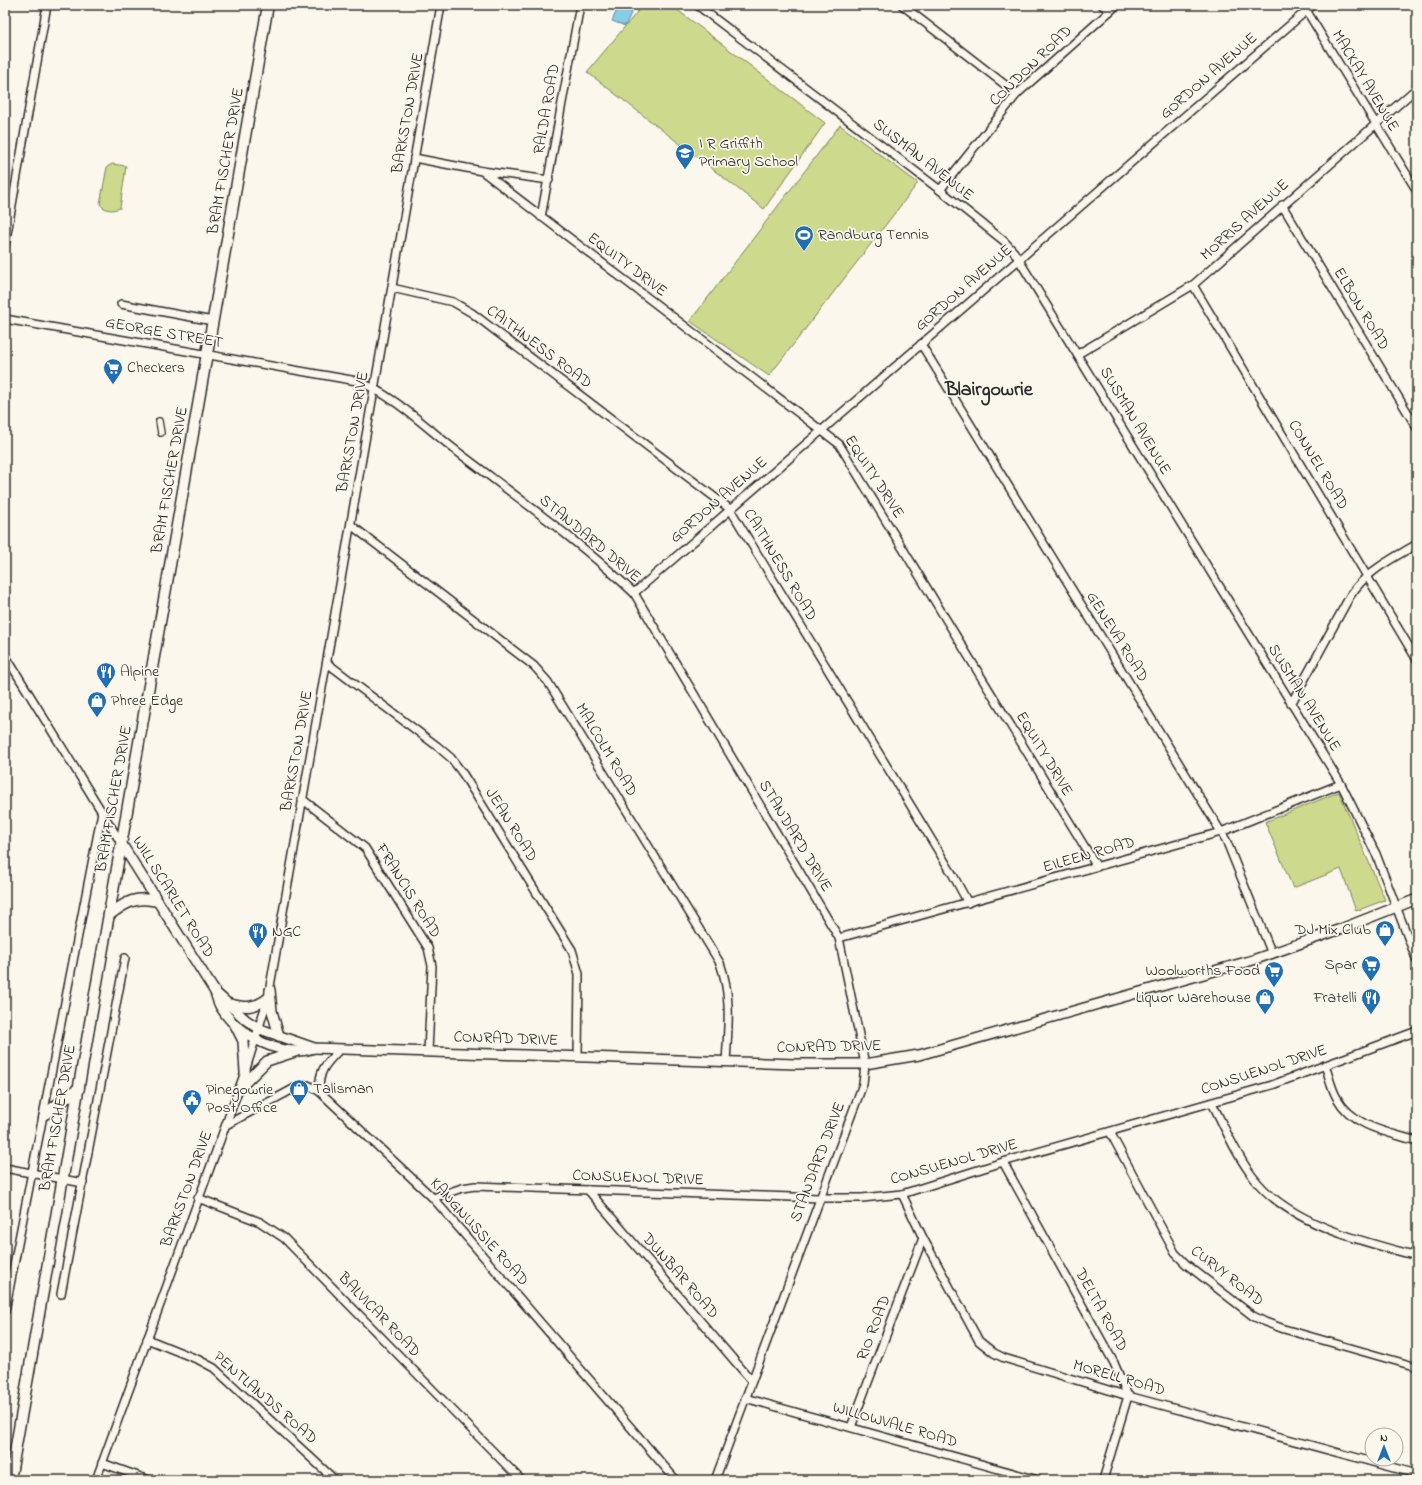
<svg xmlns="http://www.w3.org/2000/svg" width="1422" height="1485" font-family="'Indie Flower',sans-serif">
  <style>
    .green { fill: #cdda8d; stroke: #7c825c }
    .water { fill: #87cde8; stroke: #628c9c }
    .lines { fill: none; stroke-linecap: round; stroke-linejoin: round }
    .pedestrian-casing { stroke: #2b2b2b; stroke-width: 8 }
    .minor-casing { stroke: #2b2b2b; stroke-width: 10 }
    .tertiary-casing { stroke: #2b2b2b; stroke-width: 12 }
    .secondary-casing { stroke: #2b2b2b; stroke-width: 13 }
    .pedestrian { stroke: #fbf7ec; stroke-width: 5.5 }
    .minor { stroke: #fbf7ec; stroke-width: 7 }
    .tertiary { stroke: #fbf7ec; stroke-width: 9 }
    .secondary { stroke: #fbf7ec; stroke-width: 10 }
    .labels { text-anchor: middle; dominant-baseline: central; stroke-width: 3.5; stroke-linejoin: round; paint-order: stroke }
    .street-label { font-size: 16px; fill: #2b2b2b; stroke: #fbf7ec }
    .poi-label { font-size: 16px; fill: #2b2b2b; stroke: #fbf7ec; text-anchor: start }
    .district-label { font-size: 20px; font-weight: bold; fill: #2b2b2b; stroke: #fbf7ec }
  </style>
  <rect width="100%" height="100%" fill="#fbf7ec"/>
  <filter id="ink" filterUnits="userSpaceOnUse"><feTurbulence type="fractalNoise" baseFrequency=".025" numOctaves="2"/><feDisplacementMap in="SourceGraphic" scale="8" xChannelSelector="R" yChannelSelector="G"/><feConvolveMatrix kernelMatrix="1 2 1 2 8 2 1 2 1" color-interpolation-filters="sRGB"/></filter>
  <g filter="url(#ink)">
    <g class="green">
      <path d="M 643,5 L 671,5 L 825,123 L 764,209 L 587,72 Z"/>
      <path d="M 840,125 L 918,183 L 769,376 L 690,321 Z"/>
      <path d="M 112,164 L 126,166 L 120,208 C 113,211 105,211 100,204 L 107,167 Z"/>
      <path d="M 1339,792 L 1385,900 L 1356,911 L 1341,869 L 1293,888 L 1265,822 Z"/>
    </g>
    <path class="water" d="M 619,5 L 635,5 L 625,26 L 612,21 Z"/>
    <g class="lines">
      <defs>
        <path id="pedestrian" d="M 159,421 L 161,433"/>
        <g id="minor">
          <path d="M 697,5 L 940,190 L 1004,241 L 1014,252 L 1341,784 L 1376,854 L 1417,961"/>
          <path d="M 902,5 L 1017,94"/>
          <path d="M 1102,5 L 1110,11"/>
          <path d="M 1303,5 L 1417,191"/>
          <path d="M 414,158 L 482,171 L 839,444 L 1097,867"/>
          <path d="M 482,171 L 549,180"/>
          <path d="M 940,190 L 1017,94 L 1117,5"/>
          <path d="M 1282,205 L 1417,428"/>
          <path d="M 541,217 L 580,5"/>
          <path d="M 5,245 L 47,5"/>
          <path d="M 1193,285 L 1417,660"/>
          <path d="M 392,288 L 453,302 L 472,313 L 730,509 L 953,875 L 968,903"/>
          <path d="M 121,304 L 213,321"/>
          <path d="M 5,319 L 357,381 C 389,392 426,427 454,449 C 514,495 578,540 634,593 L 839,938 L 865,1064 L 863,1084 L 715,1480"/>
          <path d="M 921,344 L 1226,840 L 1272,954"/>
          <path d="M 1078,354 L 1193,285 L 1417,88"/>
          <path d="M 351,525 L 534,666 L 548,682 L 720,963 C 732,996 728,1027 726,1062"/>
          <path d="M 634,593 L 1313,5"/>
          <path d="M 5,655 L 121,843"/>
          <path d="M 327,663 L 437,746 L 451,758 L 463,774 L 572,950 L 579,974 L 578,1057"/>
          <path d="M 1291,704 L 1350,596 C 1366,571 1392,559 1417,544"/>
          <path d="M 302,799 L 365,848 L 428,948 L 432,966 L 428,1052"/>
          <path d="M 839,938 L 1221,832 L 1341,784"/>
          <path d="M 1325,1065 C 1329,1076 1331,1088 1337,1098 C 1353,1127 1387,1132 1417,1141"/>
          <path d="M 319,1091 C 319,1069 326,1064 340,1049"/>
          <path d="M 1212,1103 C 1225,1128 1236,1155 1253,1177 C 1288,1224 1364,1242 1417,1256"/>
          <path d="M 226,1125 L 295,1088 L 308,1085 L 319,1091 L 433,1198 L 676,1480"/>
          <path d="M 1110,1132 L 1175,1253 L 1186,1264 L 1253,1316 L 1265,1322 L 1284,1329 L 1417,1367"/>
          <path d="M 1003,1162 L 1114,1363 L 1128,1396 L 1103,1480"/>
          <path d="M 5,1168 L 83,1183"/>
          <path d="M 588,1190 L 751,1380"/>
          <path d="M 902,1194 L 923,1238 L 979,1341 L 994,1353 L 1004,1358 L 1128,1396 L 1417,1474"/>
          <path d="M 198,1198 L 260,1222 L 284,1238 L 521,1480"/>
          <path d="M 433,1198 L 462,1188 L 475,1186 L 820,1198 L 862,1198 L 902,1194 L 1003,1162 L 1272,1085 L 1417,1031"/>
          <path d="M 61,1294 L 125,958"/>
          <path d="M 5,1311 L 102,812"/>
          <path d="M 147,1339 L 199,1360 L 214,1368 L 335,1480"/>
          <path d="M 745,1398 L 1038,1480"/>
          <path d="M 851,1427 L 923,1238"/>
          <path d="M 102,1463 L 149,1480"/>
          <path d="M 96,1480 L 245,1072 L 268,998 L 441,5"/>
        </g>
        <g id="tertiary">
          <path d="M 121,843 L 215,992 C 217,998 218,1004 222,1009 C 239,1036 283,1059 314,1048"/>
          <path d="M 270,990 L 272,1011 L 279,1036"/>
          <path d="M 215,992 L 246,1020 L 260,1029 L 314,1048 L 796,1064 L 865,1064 L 919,1055 L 1253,960 L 1338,930 L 1417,899"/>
          <path d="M 231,1004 C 246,1008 255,1008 268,998"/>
          <path d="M 236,1027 L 243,1041 L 245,1072"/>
          <path d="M 239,1089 L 267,1061 L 295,1052"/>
        </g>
        <g id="secondary">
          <path d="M 109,915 C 126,902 136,896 157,901"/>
          <path d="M 45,1114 L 79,1088"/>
          <path d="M 10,1480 L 268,5"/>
        </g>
      </defs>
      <use href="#pedestrian" class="pedestrian-casing"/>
      <use href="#minor" class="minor-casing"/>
      <use href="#tertiary" class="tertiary-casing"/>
      <use href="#secondary" class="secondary-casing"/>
      <use href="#pedestrian" class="pedestrian"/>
      <use href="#minor" class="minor"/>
      <use href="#tertiary" class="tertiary"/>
      <use href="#secondary" class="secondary"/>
    </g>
  </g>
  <defs>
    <symbol id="school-pin" viewBox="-11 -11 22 30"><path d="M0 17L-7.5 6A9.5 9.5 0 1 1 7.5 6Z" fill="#1f6fb2" stroke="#fbf7ec"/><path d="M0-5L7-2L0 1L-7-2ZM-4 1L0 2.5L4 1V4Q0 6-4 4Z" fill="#fff"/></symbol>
    <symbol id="stadium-pin" viewBox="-11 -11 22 30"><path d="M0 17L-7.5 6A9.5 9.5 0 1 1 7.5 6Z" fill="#1f6fb2" stroke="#fbf7ec"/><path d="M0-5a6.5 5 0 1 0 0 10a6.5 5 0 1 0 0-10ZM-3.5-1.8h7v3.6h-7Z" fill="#fff"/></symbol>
    <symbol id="supermarket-pin" viewBox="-11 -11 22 30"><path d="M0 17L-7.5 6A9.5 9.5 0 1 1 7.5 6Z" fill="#1f6fb2" stroke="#fbf7ec"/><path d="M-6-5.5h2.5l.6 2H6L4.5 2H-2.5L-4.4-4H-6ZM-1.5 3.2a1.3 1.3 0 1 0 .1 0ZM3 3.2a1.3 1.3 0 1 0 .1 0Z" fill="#fff"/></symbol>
    <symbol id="restaurant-pin" viewBox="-11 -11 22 30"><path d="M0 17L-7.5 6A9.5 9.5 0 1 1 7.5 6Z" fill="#1f6fb2" stroke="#fbf7ec"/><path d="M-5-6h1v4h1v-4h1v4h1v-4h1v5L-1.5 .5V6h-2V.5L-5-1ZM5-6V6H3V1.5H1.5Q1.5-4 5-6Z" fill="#fff"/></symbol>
    <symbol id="shop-pin" viewBox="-11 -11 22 30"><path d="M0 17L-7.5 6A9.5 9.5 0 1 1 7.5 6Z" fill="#1f6fb2" stroke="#fbf7ec"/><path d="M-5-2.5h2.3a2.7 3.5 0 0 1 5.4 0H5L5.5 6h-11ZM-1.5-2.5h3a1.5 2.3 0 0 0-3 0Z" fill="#fff"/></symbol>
    <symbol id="civic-pin" viewBox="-11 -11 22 30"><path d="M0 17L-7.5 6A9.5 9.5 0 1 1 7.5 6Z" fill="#1f6fb2" stroke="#fbf7ec"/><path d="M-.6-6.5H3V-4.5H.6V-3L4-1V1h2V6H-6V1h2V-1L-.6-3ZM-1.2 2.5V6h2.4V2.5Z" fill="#fff"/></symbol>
  </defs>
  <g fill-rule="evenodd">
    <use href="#school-pin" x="674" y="142" width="22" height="30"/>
    <use href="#stadium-pin" x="793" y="224" width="22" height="30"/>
    <use href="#supermarket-pin" x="102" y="357" width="22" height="30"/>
    <use href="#restaurant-pin" x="95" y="661" width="22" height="30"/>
    <use href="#shop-pin" x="86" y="690" width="22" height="30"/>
    <use href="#shop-pin" x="1374" y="919" width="22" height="30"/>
    <use href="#restaurant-pin" x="247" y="921" width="22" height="30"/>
    <use href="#supermarket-pin" x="1360" y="954" width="22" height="30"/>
    <use href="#supermarket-pin" x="1263" y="960" width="22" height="30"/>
    <use href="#shop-pin" x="1254" y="987" width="22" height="30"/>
    <use href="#restaurant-pin" x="1360" y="987" width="22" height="30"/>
    <use href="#shop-pin" x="288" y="1078" width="22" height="30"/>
    <use href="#civic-pin" x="181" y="1088" width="22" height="30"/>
  </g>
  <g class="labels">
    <g class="street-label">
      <text transform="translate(1031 66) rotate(-44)">CONDON ROAD</text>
      <text transform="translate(1209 76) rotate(-41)">GORDON AVENUE</text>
      <text transform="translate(1365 81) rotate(59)">MACKAY AVENUE</text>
      <text transform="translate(547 109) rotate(-80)">RALDA ROAD</text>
      <text transform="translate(408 113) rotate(-80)">BARKSTON DRIVE</text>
      <text transform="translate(923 160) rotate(38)">SUSMAN AVENUE</text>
      <text transform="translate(226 161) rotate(-80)">BRAM FISCHER DRIVE</text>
      <text transform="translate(1245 220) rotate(-42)">MORRIS AVENUE</text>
      <text transform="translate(627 265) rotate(37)">EQUITY DRIVE</text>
      <text transform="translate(964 288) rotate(-41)">GORDON AVENUE</text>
      <text transform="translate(1361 309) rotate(59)">ELBON ROAD</text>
      <text transform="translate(164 333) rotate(10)">GEORGE STREET</text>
      <text transform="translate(539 347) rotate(37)">CAITHNESS ROAD</text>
      <text transform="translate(1135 421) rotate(59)">SUSMAN AVENUE</text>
      <text transform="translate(353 432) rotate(-80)">BARKSTON DRIVE</text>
      <text transform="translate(1318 465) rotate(59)">CONNEL ROAD</text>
      <text transform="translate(874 477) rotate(57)">EQUITY DRIVE</text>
      <text transform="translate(170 480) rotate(-80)">BRAM FISCHER DRIVE</text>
      <text transform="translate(719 500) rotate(-41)">GORDON AVENUE</text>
      <text transform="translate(590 539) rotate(40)">STANDARD DRIVE</text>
      <text transform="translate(780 565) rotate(59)">CAITHNESS ROAD</text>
      <text transform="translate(1117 637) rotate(58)">GENEVA ROAD</text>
      <text transform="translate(1304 698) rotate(58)">SUSMAN AVENUE</text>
      <text transform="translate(606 750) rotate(59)">MALCOLM ROAD</text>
      <text transform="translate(297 751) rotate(-80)">BARKSTON DRIVE</text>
      <text transform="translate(1044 754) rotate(59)">EQUITY DRIVE</text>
      <text transform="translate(114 799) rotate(-80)">BRAM FISCHER DRIVE</text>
      <text transform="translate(511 825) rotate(58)">JEAN ROAD</text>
      <text transform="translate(795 836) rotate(59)">STANDARD DRIVE</text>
      <text transform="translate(1089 855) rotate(-16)">EILEEN ROAD</text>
      <text transform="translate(408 891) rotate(58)">FRANCIS ROAD</text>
      <text transform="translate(173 897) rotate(58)">WILL SCARLET ROAD</text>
      <text transform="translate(506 1039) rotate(2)">CONRAD DRIVE</text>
      <text transform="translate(829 1047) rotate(-1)">CONRAD DRIVE</text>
      <text transform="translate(1264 1070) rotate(-18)">CONSUENOL DRIVE</text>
      <text transform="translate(58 1118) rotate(-80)">BRAM FISCHER DRIVE</text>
      <text transform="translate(818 1162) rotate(-69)">STANDARD DRIVE</text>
      <text transform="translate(954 1162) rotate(-16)">CONSUENOL DRIVE</text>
      <text transform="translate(638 1178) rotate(2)">CONSUENOL DRIVE</text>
      <text transform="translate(187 1189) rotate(-70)">BARKSTON DRIVE</text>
      <text transform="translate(479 1232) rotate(48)">KANGNUSSIE ROAD</text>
      <text transform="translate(680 1276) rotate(49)">DUNBAR ROAD</text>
      <text transform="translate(1227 1276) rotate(38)">CURVY ROAD</text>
      <text transform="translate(1101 1310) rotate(61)">DELTA ROAD</text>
      <text transform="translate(379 1315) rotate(46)">BALVICAR ROAD</text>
      <text transform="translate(874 1328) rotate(-69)">RIO ROAD</text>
      <text transform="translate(1119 1378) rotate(16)">MORELL ROAD</text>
      <text transform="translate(265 1398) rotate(41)">PENTLANDS ROAD</text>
      <text transform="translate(895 1425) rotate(16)">WILLOWVALE ROAD</text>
    </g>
    <g class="poi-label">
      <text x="699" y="144">I R Griffith<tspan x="699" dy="18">Primary School</tspan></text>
      <text x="818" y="235">Randburg Tennis</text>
      <text x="127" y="368">Checkers</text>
      <text x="120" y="672">Alpine</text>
      <text x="111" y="701">Phree Edge</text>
      <text x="1371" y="930" text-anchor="end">DJ Mix Club</text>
      <text x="272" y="932">NGC</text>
      <text x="1357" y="965" text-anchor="end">Spar</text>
      <text x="1260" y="971" text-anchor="end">Woolworths Food</text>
      <text x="1251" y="998" text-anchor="end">Liquor Warehouse</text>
      <text x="1357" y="998" text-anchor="end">Fratelli</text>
      <text x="313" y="1089">Talisman</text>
      <text x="206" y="1090">Pinegowrie<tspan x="206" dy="18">Post Office</tspan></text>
    </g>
    <g class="district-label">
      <text x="989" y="390">Blairgowrie</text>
    </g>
  </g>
  <rect width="1422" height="1485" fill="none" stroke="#fbf7ec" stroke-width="20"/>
  <rect x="10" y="10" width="1402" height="1465" fill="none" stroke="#2b2b2b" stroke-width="1.5" filter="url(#ink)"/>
  <g transform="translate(1384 1447)"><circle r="19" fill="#fbf7ec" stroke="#a8a59f"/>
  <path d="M0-3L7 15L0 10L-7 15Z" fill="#1f6fb2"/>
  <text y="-6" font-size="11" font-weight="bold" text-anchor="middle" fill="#2b2b2b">N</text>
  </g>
</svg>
